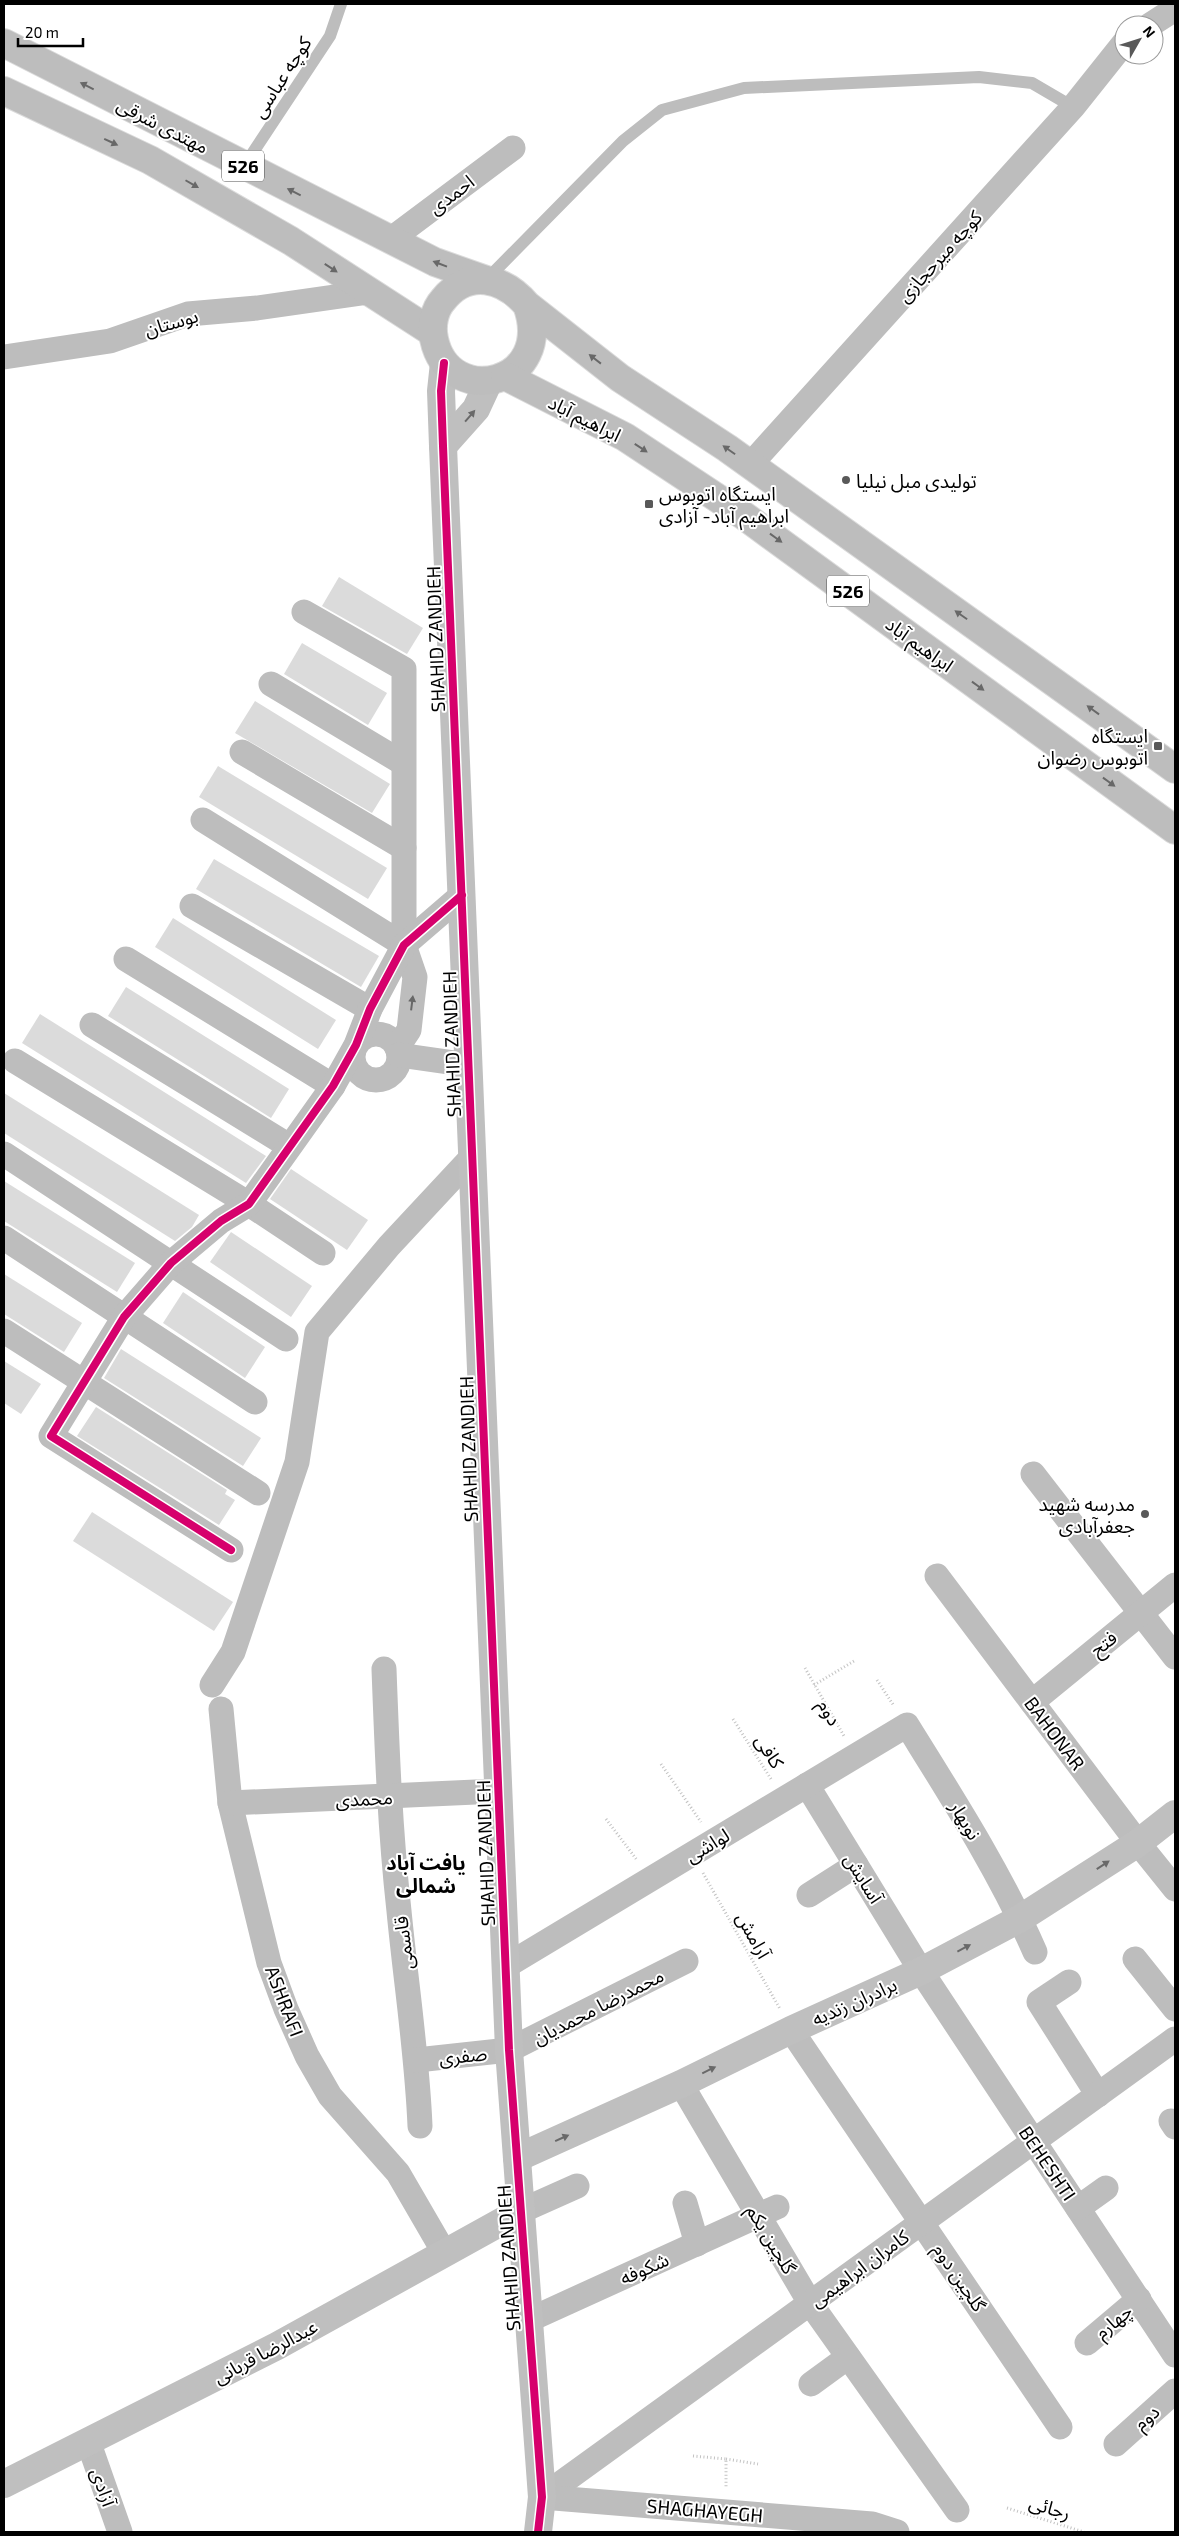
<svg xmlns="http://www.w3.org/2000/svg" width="1179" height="2536" font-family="'Exo 2','Noto Sans Arabic',sans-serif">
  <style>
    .building { fill: #dbdbdb }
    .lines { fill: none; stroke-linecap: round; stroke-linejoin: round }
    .primary-casing { stroke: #dbdbdb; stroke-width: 30 }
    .path { stroke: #c2c2c2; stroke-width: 3; stroke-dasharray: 1 2.5; stroke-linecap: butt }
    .lane { stroke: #bdbdbd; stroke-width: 12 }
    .street { stroke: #bdbdbd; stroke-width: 25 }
    .secondary { stroke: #bfbfbf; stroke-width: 28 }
    .primary { stroke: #bdbdbd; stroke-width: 28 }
    .cycleway-casing { stroke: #fff; stroke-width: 11 }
    .cycleway { stroke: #d6006c; stroke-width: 8 }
    .oneway { fill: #686868 }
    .oneway2 { fill: #696969 }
    .poi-dot { fill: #595959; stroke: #fff; stroke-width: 2 }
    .labels { text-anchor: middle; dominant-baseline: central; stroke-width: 4; stroke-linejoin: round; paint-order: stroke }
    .shield { fill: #fff; stroke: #4c4c4c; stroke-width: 1 }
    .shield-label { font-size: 18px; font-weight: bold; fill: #000 }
    .street-label { font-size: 19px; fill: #000; stroke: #fff }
    .poi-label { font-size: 19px; fill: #000; stroke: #fff; text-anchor: start }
    .neighbourhood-label { font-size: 20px; font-weight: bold; fill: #000; stroke: #fff }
  </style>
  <rect width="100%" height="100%" fill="#fff"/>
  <g class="building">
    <path d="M 339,577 L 423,628 L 407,654 L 322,606 Z"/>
    <path d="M 302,643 L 387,693 L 368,725 L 284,674 Z"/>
    <path d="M 255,701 L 390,784 L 372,813 L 235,733 Z"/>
    <path d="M 218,766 L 387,868 L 368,899 L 199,797 Z"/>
    <path d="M 214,859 L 379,956 L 361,987 L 196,889 Z"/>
    <path d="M 173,918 L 336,1020 L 318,1049 L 155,947 Z"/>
    <path d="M 126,987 L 289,1089 L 271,1118 L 108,1016 Z"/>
    <path d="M 40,1014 L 266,1156 L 246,1183 L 22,1043 Z"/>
    <path d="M 4,1093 L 199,1215 L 192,1227 L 175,1241 L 4,1133 Z"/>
    <path d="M 291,1169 L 368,1220 L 347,1250 L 270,1199 Z"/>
    <path d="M 4,1181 L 135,1263 L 117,1292 L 4,1221 Z"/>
    <path d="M 231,1232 L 312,1286 L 291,1317 L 210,1262 Z"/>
    <path d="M 4,1274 L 82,1323 L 64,1352 L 4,1314 Z"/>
    <path d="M 183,1292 L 265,1347 L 245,1378 L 163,1323 Z"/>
    <path d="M 121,1349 L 261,1438 L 243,1466 L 104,1378 Z"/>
    <path d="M 4,1361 L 41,1384 L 21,1414 L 4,1403 Z"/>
    <path d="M 96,1407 L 227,1490 L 225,1494 L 235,1500 L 219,1525 L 77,1436 Z"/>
    <path d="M 92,1512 L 233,1602 L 214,1631 L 73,1541 Z"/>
  </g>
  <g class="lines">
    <defs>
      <g id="primary">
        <path d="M 4,43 L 435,262 L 486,280"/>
        <path d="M 4,91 L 150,160 L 291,241 L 432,332"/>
        <path d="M 527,305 C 556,385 449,410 434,339 C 431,326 434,310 443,300 C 468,268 504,278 527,305 L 620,378 L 727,448 L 1175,769"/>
        <path d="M 505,376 L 625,437 L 743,515 L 1175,830"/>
      </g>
    </defs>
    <use href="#primary" class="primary-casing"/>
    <g class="path">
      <path d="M 805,1668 L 844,1736"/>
      <path d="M 877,1680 L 894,1706"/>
      <path d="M 814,1685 L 854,1661"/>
      <path d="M 733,1719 L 771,1779"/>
      <path d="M 661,1764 L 701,1822"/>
      <path d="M 606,1819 L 637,1860"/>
      <path d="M 703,1873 L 780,2009"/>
      <path d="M 693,2456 L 726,2459 L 726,2488"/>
      <path d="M 726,2459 L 758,2464"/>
      <path d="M 1007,2508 L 1084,2532"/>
    </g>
    <g class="lane">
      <path d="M 244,166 L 330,36 L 341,4"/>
      <path d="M 486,280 L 623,141 L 662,110 L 744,88 L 979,77 L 1032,83 L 1073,107"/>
    </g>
    <g class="street">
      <path d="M 1150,25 L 1175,9"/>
      <path d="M 390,240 L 513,148"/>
      <path d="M 4,357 L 110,341 L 188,314 L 257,308 L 369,292"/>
      <path d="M 750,465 L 1073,107 L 1124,43"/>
      <path d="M 271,684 L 403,763"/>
      <path d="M 242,752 L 404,848"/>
      <path d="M 203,820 L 404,945 L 404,669 L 304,612"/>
      <path d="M 192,906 L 370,1009"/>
      <path d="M 126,959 L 333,1086"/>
      <path d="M 92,1025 L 289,1146"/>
      <circle cx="376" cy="1057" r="23"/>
      <path d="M 397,1048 L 409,1030 L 415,977 L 404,945"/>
      <path d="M 399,1055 L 469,1065"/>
      <path d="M 15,1061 L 249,1204 L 323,1253"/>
      <path d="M 4,1154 L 286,1339"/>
      <path d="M 4,1238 L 255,1402"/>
      <path d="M 4,1331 L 258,1493"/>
      <path d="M 1033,1474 L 1175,1657"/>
      <path d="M 231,1550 L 51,1436 L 124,1317 L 171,1263 L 221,1221 L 249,1204 L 333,1086 L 356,1045 L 370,1009 L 404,945 L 462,895"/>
      <path d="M 937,1576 L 1138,1843 L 1175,1889"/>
      <path d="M 384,1669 C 387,1750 390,1830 399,1911 C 406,1984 417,2053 420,2126"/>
      <path d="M 212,1685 L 233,1652 L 297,1462 L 317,1332 L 389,1246 L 472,1157"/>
      <path d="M 1032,1702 L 1175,1585"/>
      <path d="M 221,1709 L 230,1803 L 269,1963 L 286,2009 L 307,2056 L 330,2096 L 398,2173 L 445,2254"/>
      <path d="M 807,1785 L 921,1971 L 1175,2355"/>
      <path d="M 230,1803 L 498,1791"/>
      <path d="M 809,1895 L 856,1865"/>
      <path d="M 1135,1959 L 1175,2009"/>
      <path d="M 506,1966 L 907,1725 C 953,1799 1000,1872 1035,1952"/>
      <path d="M 1069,1982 L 1039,2002 L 1098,2095"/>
      <path d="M 791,2030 L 1060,2427"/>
      <path d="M 417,2060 L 509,2050 L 686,1961"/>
      <path d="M 681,2084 L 810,2303 L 957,2510"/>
      <path d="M 1171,2121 L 1175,2127"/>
      <path d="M 685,2203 L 697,2244"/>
      <path d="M 1078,2208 L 1106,2188"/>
      <path d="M 521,2211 L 577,2186"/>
      <path d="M 529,2320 L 777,2207"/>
      <path d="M 1087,2343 L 1139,2299"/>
      <path d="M 811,2384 L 848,2357"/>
      <path d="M 88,2441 L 120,2532"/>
      <path d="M 1116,2444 L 1175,2391"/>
      <path d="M 542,2497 L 1175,2039"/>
      <path d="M 542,2497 L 872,2524 L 897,2532"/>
    </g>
    <g class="secondary">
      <path d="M 444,363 L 441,391 L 443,446 L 509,2050 L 542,2497 L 538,2532"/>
      <path d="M 443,446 L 476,409 L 489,381"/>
      <path d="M 517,2158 L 681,2084 L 791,2030 L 921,1971 L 1021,1918 L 1138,1843 L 1175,1814"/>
      <path d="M 4,2484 L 277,2346 L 521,2211"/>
    </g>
    <use href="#primary" class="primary"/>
    <defs>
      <g id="cycleway">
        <path d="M 444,363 L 441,391 L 443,446 L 509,2050 L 542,2497 L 538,2532"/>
        <path d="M 231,1550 L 51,1436 L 124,1317 L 171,1263 L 221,1221 L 249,1204 L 333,1086 L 356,1045 L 370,1009 L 404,945 L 462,895"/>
      </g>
    </defs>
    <use href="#cycleway" class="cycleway-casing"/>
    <use href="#cycleway" class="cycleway"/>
  </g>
  <defs><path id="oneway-solid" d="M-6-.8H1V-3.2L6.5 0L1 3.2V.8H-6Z" transform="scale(1.25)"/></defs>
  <g class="oneway">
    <use href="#oneway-solid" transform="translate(87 86) rotate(-153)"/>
    <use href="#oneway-solid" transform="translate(111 142) rotate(25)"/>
    <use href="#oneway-solid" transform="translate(192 184) rotate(30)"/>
    <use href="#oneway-solid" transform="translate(294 192) rotate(-153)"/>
    <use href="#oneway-solid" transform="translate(440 264) rotate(-159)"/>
    <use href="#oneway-solid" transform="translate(331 268) rotate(33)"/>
    <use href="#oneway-solid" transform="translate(595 359) rotate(-142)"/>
    <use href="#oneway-solid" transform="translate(641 448) rotate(33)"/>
    <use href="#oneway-solid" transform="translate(729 450) rotate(-145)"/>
    <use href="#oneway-solid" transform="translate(776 538) rotate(36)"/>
    <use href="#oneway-solid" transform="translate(961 615) rotate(-145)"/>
    <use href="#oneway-solid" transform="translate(978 686) rotate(36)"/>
    <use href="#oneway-solid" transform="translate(1093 710) rotate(-144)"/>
    <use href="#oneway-solid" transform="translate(1109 782) rotate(36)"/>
    <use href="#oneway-solid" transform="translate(412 1003) rotate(-83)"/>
  </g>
  <g class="oneway2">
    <use href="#oneway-solid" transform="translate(470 416) rotate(-49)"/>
    <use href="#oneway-solid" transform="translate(1103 1865) rotate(-33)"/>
    <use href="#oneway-solid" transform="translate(964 1948) rotate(-28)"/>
    <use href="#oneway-solid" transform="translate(709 2070) rotate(-26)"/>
    <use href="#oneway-solid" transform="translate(562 2138) rotate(-24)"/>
  </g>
  <g class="poi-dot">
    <circle cx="846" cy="480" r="5"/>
    <rect x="644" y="499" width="10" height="10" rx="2.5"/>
    <rect x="1153" y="741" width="10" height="10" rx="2.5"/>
    <circle cx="1145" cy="1514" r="5"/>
  </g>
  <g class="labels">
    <g class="shield">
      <rect x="222" y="150.5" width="42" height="31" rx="4"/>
      <rect x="827" y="575.5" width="42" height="31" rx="4"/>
    </g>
    <g class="shield-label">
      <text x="243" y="166">526</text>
      <text x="848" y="591">526</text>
    </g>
    <g class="street-label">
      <text transform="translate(281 77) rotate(-57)">کوچه عباسی</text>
      <text transform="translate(163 125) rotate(27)">مهتدی شرقی</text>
      <text transform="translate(451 194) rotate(-37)">احمدی</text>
      <text transform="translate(939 256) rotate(-48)">کوچه میرحجازی</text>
      <text transform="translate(171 322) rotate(-16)">بوستان</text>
      <text transform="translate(585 418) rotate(27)">ابراهیم آباد</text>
      <text transform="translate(435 639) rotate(-92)">SHAHID ZANDIEH</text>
      <text transform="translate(920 644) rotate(36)">ابراهیم آباد</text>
      <text transform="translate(451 1044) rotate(-92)">SHAHID ZANDIEH</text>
      <text transform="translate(468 1449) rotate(-92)">SHAHID ZANDIEH</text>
      <text transform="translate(1103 1643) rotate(-39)">فتح</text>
      <text transform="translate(830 1712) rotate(60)">دوم</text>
      <text transform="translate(1055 1733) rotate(53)">BAHONAR</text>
      <text transform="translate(770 1751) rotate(58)">کافی</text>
      <text transform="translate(364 1798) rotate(-3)">محمدی</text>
      <text transform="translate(966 1820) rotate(59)">نوبهار</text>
      <text transform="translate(707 1845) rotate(-31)">لواشی</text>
      <text transform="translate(485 1853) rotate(-92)">SHAHID ZANDIEH</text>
      <text transform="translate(864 1878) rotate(58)">آسایش</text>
      <text transform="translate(754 1935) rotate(61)">آرامش</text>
      <text transform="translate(403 1943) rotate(-97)">قاسمی</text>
      <text transform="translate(285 2001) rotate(69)">ASHRAFI</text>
      <text transform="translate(854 2001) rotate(-24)">برادران زندیه</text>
      <text transform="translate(598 2006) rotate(-27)">محمدرضا محمدیان</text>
      <text transform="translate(463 2055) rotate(-6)">صفری</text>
      <text transform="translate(1048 2163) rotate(56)">BEHESHTI</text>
      <text transform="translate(772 2239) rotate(59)">گلچین یکم</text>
      <text transform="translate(508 2258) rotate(-94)">SHAHID ZANDIEH</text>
      <text transform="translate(644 2268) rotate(-24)">شکوفه</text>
      <text transform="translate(859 2268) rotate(-36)">کامران ابراهیمی</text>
      <text transform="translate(960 2277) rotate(56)">گلچین دوم</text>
      <text transform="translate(1113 2321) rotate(-40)">چهارم</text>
      <text transform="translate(265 2351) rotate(-28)">عبدالرضا قربانی</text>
      <text transform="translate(1146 2417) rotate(-42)">دوم</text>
      <text transform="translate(104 2487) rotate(71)">آزادی</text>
      <text transform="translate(1050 2507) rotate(17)">رجائی</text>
      <text transform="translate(705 2510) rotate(5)">SHAGHAYEGH</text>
    </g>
    <g class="poi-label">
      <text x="856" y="480">تولیدی مبل نیلیا</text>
      <text x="659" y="493">ایستگاه اتوبوس<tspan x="659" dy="22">ابراهیم آباد- آزادی</tspan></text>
      <text x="1148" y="735" text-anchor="end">ایستگاه<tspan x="1148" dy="22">اتوبوس رضوان</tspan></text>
      <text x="1135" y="1503" text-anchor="end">مدرسه شهید<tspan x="1135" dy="22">جعفرآبادی</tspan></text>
    </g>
    <g class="neighbourhood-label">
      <text x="426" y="1862">یافت آباد<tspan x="426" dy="23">شمالی</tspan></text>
    </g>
  </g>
  <rect width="1179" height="2536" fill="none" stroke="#000000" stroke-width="10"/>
  <g transform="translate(1139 40) rotate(51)"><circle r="24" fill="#ffffff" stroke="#999999"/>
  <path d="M0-4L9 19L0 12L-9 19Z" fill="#595959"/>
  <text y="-8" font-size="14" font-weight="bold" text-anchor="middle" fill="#000000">N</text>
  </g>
  <path d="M18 38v8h65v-8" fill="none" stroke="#000000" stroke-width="2.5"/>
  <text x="25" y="38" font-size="15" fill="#000000" stroke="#ffffff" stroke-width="4" paint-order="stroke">20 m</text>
</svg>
